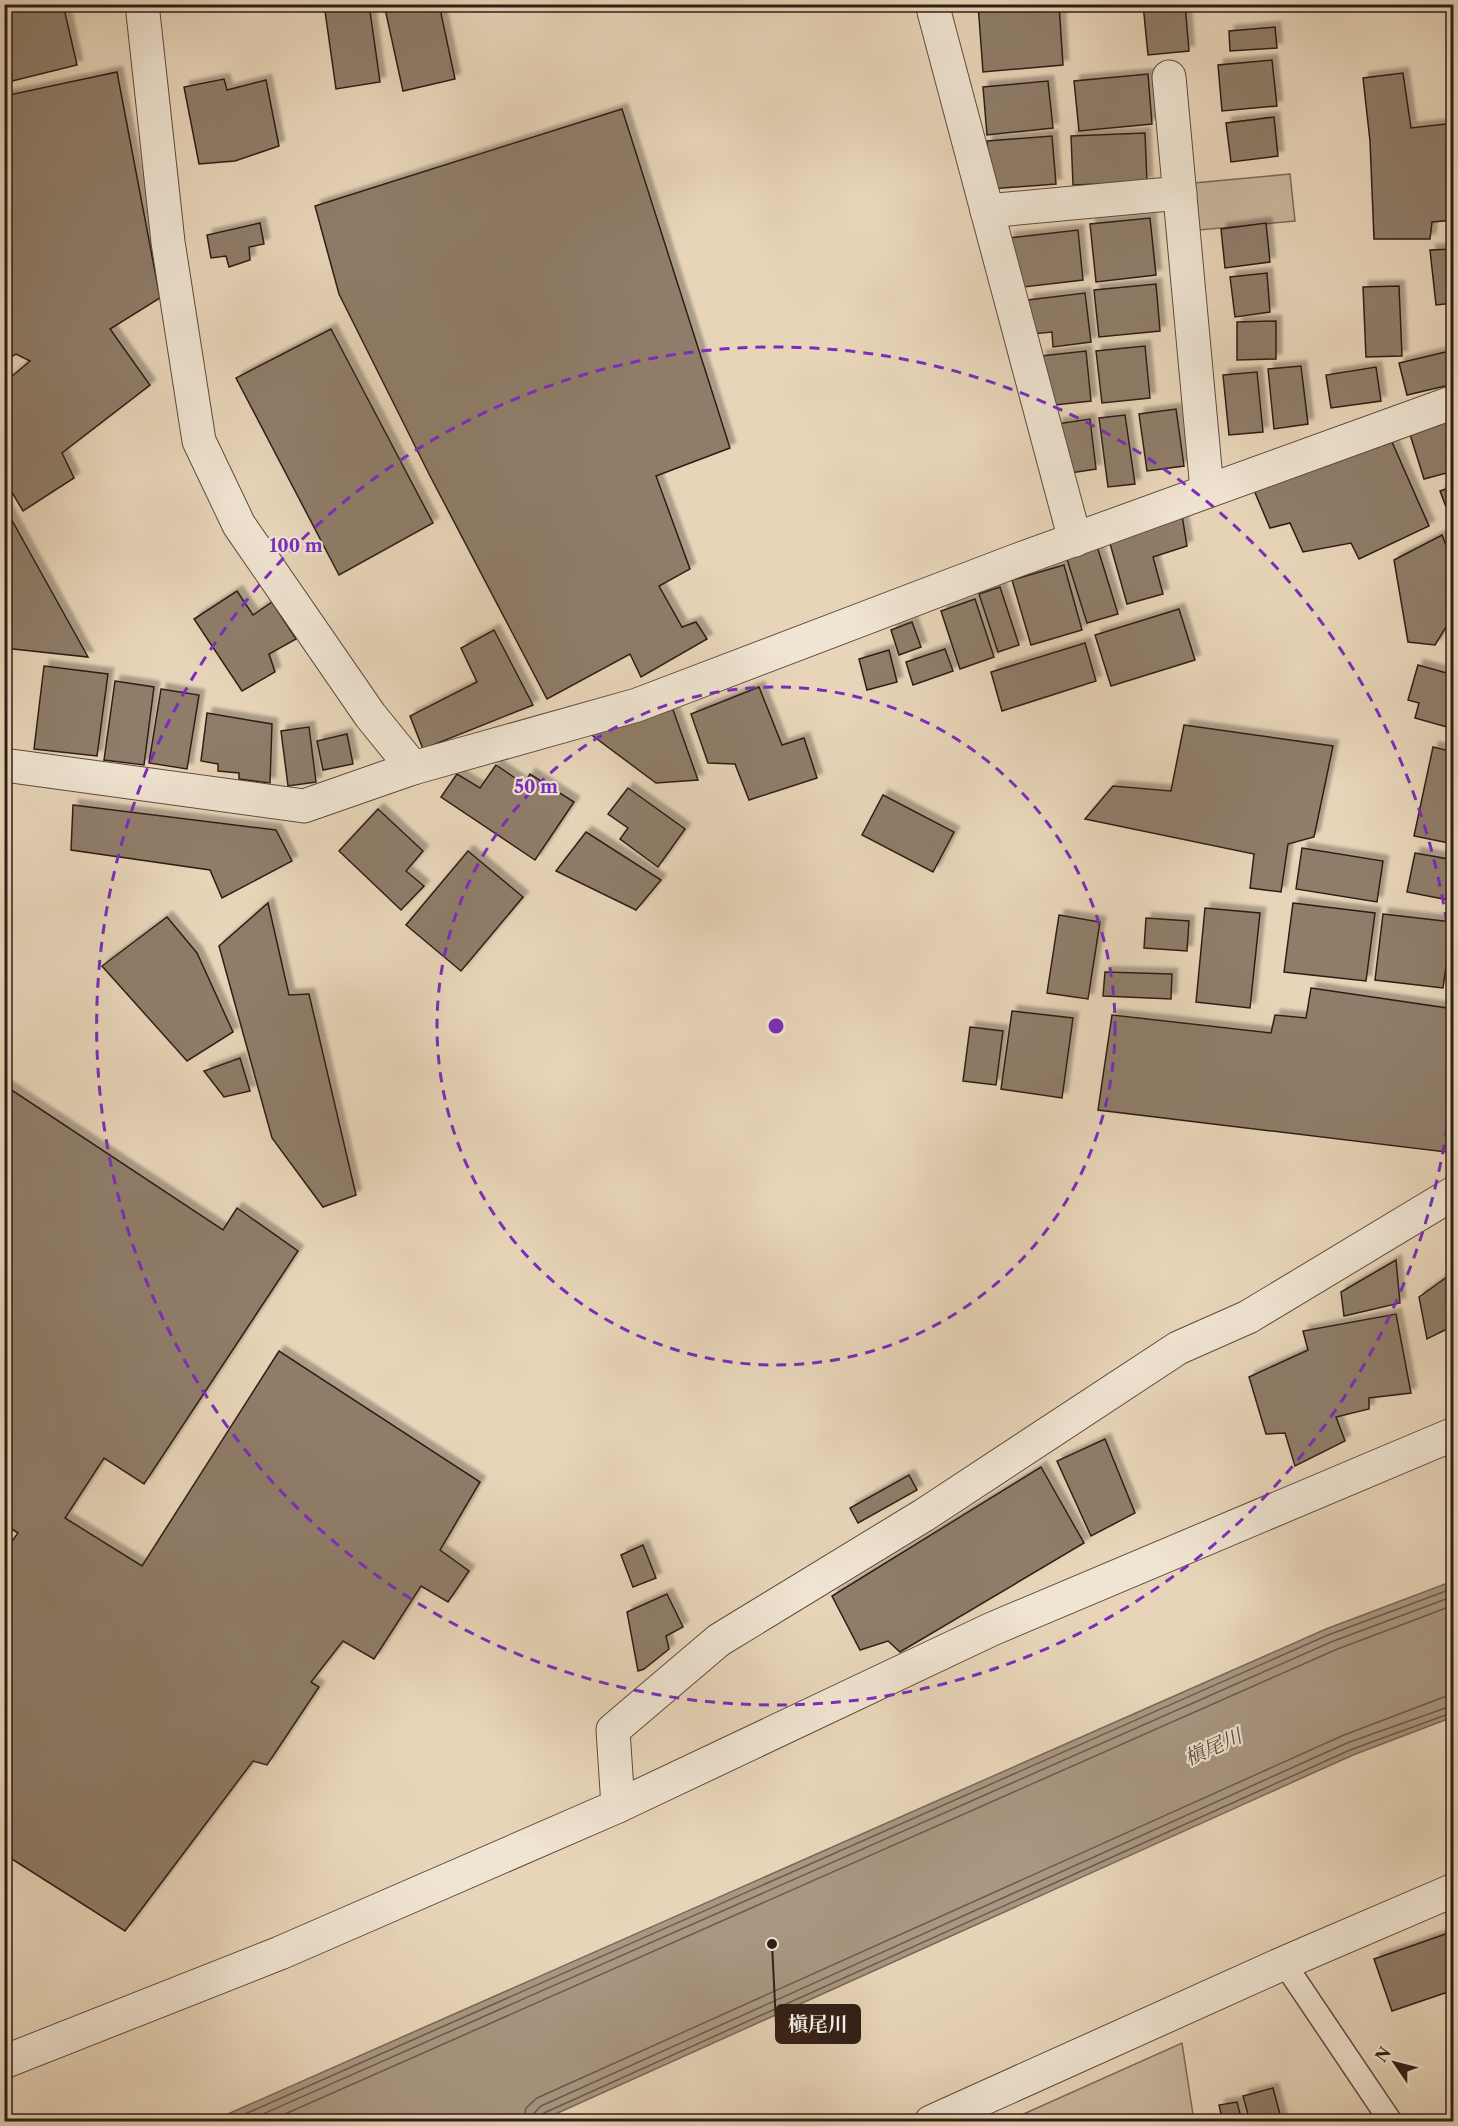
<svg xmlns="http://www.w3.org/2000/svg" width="1458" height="2126" font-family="'Libre Caslon Text','Noto Serif JP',serif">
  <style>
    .green { fill: #c9b69d; stroke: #7c6a5a; stroke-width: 1.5 }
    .water { fill: #a99782; stroke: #786757; stroke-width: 1.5 }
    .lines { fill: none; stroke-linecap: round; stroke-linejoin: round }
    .shore { stroke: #6c5a4c; stroke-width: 1.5 }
    .building { fill: #8f7d6b; stroke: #2f1e16; stroke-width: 1.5; filter: url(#shadow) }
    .service-casing { stroke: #5d4c3f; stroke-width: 25 }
    .minor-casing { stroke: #5d4c3f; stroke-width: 35 }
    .tertiary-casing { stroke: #5d4c3f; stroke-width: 35 }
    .service { stroke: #f0e4d2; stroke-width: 22 }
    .minor { stroke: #f0e4d2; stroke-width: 33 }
    .tertiary { stroke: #f0e4d2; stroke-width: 33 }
    .ring { fill: none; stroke: #7b2cbf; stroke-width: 3; stroke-dasharray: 10 8 }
    .labels { text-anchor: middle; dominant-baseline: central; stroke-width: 4.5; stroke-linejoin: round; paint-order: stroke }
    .water-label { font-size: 20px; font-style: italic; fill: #5a483c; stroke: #f0e4d2 }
    .centre { fill: #7b2cbf; stroke: #f0e4d2; stroke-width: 3 }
    .ring-label { font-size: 18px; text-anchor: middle; font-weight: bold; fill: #7b2cbf; stroke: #f0e4d2; stroke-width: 4.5; stroke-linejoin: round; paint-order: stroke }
    .leader { fill: none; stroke: #2f1e16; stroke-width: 2 }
    .callout-dot { fill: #2f1e16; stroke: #f0e4d2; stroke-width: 2 }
    .callout { fill: #2f1e16; stroke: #2f1e16; stroke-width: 2 }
    .callout-label { font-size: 20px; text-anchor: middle; font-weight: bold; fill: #fff }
  </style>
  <defs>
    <filter id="shadow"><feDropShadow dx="5.5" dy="-5.5" stdDeviation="1.5" flood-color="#0004"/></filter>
  </defs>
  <rect width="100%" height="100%" fill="#e8d5b9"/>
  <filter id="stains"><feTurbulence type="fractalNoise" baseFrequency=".00333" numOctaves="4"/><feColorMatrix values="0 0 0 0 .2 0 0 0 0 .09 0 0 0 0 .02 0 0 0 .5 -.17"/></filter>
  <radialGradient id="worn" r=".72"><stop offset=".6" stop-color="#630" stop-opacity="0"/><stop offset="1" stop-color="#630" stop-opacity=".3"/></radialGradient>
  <g class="green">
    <path d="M 1290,174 L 1295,221 L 1199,230 L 1194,183 Z"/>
    <path d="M 1182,2043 L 1194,2121 L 1008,2121 Z"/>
  </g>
  <path class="water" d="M 1453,1581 L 1453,1717 L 1353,1755 L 540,2121 L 212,2121 L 1326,1629 Z"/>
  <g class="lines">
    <g class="shore">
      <path d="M 227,2122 L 1328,1635 L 1454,1588"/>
      <path d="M 245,2122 L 1331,1642 L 1454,1596"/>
      <path d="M 267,2122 L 1335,1650 L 1454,1605"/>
      <path d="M 523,2122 L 526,2108 L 537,2098 L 1344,1735 L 1444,1697 L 1454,1696"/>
      <path d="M 532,2122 L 534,2113 L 541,2106 L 1347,1743 L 1454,1705"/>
      <path d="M 540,2122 L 541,2116 L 544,2113 L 1350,1750 L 1454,1712"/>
    </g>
  </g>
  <g class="building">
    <path d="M 4,4 L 63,4 L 77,65 L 4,83 Z"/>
    <path d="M 180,4 L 215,4 L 192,10 Z"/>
    <path d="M 324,4 L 369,4 L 380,82 L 336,89 Z"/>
    <path d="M 384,4 L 439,4 L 455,79 L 403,91 Z"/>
    <path d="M 978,4 L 1059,4 L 1063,65 L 983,72 Z"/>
    <path d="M 1143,4 L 1185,4 L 1189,51 L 1148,55 Z"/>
    <path d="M 1275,27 L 1277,48 L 1230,51 L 1229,31 Z"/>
    <path d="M 1272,60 L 1277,106 L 1222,111 L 1218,65 Z"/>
    <path d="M 117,72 L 160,298 L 110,329 L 150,385 L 62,453 L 74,478 L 23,511 L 4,479 L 4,473 L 10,465 L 4,458 L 4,383 L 30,361 L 16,354 L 4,361 L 4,96 Z"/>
    <path d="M 1403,73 L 1411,128 L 1454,123 L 1454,220 L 1432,222 L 1430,239 L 1374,239 L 1370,141 L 1363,78 Z"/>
    <path d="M 1148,74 L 1152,124 L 1079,131 L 1074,81 Z"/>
    <path d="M 224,79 L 227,90 L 266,80 L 279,146 L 235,161 L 199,164 L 184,87 Z"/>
    <path d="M 1048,81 L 1053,128 L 987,135 L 983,87 Z"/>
    <path d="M 622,109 L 730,448 L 656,476 L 690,569 L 659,586 L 682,627 L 696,622 L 707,639 L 641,677 L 630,654 L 547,699 L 429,474 L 339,294 L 315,206 Z"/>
    <path d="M 1274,117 L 1278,156 L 1231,162 L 1226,123 Z"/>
    <path d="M 1145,133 L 1147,182 L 1073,185 L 1071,136 Z"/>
    <path d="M 1052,136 L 1056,184 L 990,189 L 987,141 Z"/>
    <path d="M 1150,218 L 1156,275 L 1096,282 L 1090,224 Z"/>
    <path d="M 260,223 L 264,244 L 249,247 L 250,260 L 229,267 L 226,256 L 211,258 L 207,235 Z"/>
    <path d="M 1266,223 L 1270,262 L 1225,268 L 1221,229 Z"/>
    <path d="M 1078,230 L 1083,280 L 1015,288 L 1009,238 Z"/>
    <path d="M 1454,249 L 1454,303 L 1436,305 L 1430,250 Z"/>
    <path d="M 1267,273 L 1270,312 L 1235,317 L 1230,277 Z"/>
    <path d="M 1156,284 L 1160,331 L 1099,337 L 1094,290 Z"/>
    <path d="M 1399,286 L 1402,356 L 1366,357 L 1363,287 Z"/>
    <path d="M 1085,293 L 1091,342 L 1053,347 L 1052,332 L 1032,334 L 1028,300 Z"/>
    <path d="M 1276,321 L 1276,359 L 1237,360 L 1237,322 Z"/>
    <path d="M 331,329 L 433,523 L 339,575 L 236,378 Z"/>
    <path d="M 1145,346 L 1150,398 L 1102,403 L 1096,351 Z"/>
    <path d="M 1454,350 L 1454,384 L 1407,395 L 1399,363 Z"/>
    <path d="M 1086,351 L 1091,401 L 1046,406 L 1041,356 Z"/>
    <path d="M 1301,366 L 1308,424 L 1274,429 L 1268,369 Z"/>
    <path d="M 1376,367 L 1381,401 L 1331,408 L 1326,375 Z"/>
    <path d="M 1257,372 L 1263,432 L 1229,435 L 1223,375 Z"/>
    <path d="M 1176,409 L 1184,466 L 1147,471 L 1139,414 Z"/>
    <path d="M 1125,415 L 1135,484 L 1108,487 L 1099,418 Z"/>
    <path d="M 1446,418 L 1454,441 L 1454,471 L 1424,479 L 1408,428 Z"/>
    <path d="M 1090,419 L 1096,469 L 1064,474 L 1057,424 Z"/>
    <path d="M 1392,442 L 1429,526 L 1359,559 L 1351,543 L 1303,552 L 1290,523 L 1270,528 L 1253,488 Z"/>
    <path d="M 1454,486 L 1454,528 L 1440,491 Z"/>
    <path d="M 4,506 L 88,657 L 4,648 Z"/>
    <path d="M 1182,515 L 1187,546 L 1153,557 L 1163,594 L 1127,604 L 1109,540 Z"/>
    <path d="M 1442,535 L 1454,565 L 1454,614 L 1435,645 L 1408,642 L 1394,560 Z"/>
    <path d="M 1097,546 L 1118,614 L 1087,623 L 1066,556 Z"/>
    <path d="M 1064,565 L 1082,630 L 1031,645 L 1012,580 Z"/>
    <path d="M 1000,587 L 1019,645 L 998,652 L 979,594 Z"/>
    <path d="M 237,591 L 253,615 L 272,602 L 296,639 L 269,654 L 275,672 L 242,691 L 194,619 Z"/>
    <path d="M 975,599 L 994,657 L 960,669 L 941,611 Z"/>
    <path d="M 1179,609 L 1195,660 L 1111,686 L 1095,635 Z"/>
    <path d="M 912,622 L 921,647 L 899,655 L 891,630 Z"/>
    <path d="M 494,630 L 533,705 L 423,749 L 410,716 L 477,682 L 461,648 Z"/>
    <path d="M 1085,643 L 1096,681 L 1002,711 L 991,672 Z"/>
    <path d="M 945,649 L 953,671 L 913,685 L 906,662 Z"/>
    <path d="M 889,650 L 897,682 L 867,690 L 859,659 Z"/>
    <path d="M 1418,665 L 1454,675 L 1454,729 L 1415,718 L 1419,703 L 1408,700 Z"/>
    <path d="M 44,666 L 108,674 L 97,756 L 34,749 Z"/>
    <path d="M 115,681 L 154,687 L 144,765 L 104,760 Z"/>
    <path d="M 759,687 L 782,745 L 804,738 L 817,778 L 749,800 L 735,764 L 708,763 L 691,714 Z"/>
    <path d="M 161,689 L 199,695 L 187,769 L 149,763 Z"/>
    <path d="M 671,704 L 698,780 L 656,783 L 589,733 Z"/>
    <path d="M 207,713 L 272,724 L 270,783 L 239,779 L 239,773 L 218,771 L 218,764 L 201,761 Z"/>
    <path d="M 1184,725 L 1333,746 L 1314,837 L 1288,844 L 1281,892 L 1250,888 L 1254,854 L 1085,819 L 1113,786 L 1171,791 Z"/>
    <path d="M 309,727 L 316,782 L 288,786 L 281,731 Z"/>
    <path d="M 347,734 L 353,764 L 323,770 L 317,741 Z"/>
    <path d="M 1433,747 L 1454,752 L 1454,844 L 1414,836 Z"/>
    <path d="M 496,765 L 524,784 L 530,774 L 574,802 L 535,860 L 441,797 L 457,774 L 480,788 Z"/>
    <path d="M 628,788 L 685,829 L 658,867 L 620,839 L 628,828 L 608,814 Z"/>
    <path d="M 883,795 L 954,832 L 933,872 L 862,835 Z"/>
    <path d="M 73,805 L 276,830 L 292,861 L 222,898 L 210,870 L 71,850 Z"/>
    <path d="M 378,809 L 423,851 L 406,871 L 424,886 L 401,910 L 339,851 Z"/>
    <path d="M 586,832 L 661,880 L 636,910 L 556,871 Z"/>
    <path d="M 1302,848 L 1383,861 L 1377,902 L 1296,889 Z"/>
    <path d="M 468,851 L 523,897 L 461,971 L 406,925 Z"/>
    <path d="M 1415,853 L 1454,860 L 1454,901 L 1407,892 Z"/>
    <path d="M 268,903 L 289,995 L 309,994 L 356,1195 L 323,1207 L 272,1138 L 219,946 Z"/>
    <path d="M 1293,903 L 1375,913 L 1366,981 L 1284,972 Z"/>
    <path d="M 1205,908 L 1260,913 L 1250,1008 L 1196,1002 Z"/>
    <path d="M 1383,914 L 1452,922 L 1443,988 L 1375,980 Z"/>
    <path d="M 1059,915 L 1100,922 L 1088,999 L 1047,993 Z"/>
    <path d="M 167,917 L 197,953 L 233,1032 L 187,1061 L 102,966 Z"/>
    <path d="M 1146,918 L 1189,921 L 1187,951 L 1144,948 Z"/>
    <path d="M 1105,972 L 1172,974 L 1171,999 L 1103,996 Z"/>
    <path d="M 1311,988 L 1454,1009 L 1454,1153 L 1098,1110 L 1112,1015 L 1271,1033 L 1275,1015 L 1306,1018 Z"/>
    <path d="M 1012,1011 L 1073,1018 L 1062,1098 L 1001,1089 Z"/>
    <path d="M 970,1027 L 1003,1031 L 996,1085 L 963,1081 Z"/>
    <path d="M 240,1058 L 250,1091 L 224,1097 L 204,1071 Z"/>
    <path d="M 4,1085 L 223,1230 L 237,1208 L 298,1251 L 144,1484 L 104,1458 L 65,1518 L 142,1566 L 279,1351 L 480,1482 L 440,1550 L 469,1571 L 448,1602 L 421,1586 L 374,1659 L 343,1641 L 311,1682 L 319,1687 L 267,1765 L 253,1761 L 125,1931 L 4,1854 L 4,1552 L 18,1533 L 4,1524 Z"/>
    <path d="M 1396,1260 L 1400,1303 L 1344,1316 L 1341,1292 Z"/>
    <path d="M 1454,1272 L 1454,1337 L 1449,1328 L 1427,1339 L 1419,1297 Z"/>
    <path d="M 1396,1314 L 1411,1393 L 1369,1398 L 1369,1409 L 1336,1417 L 1345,1441 L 1295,1466 L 1285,1433 L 1266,1434 L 1249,1377 L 1308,1350 L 1303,1331 Z"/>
    <path d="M 1105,1439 L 1135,1513 L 1091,1536 L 1057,1461 Z"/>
    <path d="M 1041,1467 L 1084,1543 L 900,1652 L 888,1641 L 860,1650 L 832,1596 Z"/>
    <path d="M 909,1475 L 917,1490 L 858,1523 L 850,1508 Z"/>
    <path d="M 643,1545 L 656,1578 L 633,1587 L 621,1555 Z"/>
    <path d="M 667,1594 L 683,1627 L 666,1636 L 669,1649 L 644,1669 L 638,1671 L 627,1612 Z"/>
    <path d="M 1454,1931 L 1454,1990 L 1392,2011 L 1374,1959 Z"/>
    <path d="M 1273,2088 L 1282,2122 L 1250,2122 L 1243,2096 Z"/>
    <path d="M 1237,2102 L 1242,2122 L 1223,2122 L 1219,2105 Z"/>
  </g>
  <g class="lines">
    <defs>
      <path id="service" d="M 1284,1963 L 1391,2122"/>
      <g id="minor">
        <path d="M 142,4 L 168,242 L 199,441 L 239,525 L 370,715 L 413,768 L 637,705 L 1015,561 L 1454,402"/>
        <path d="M 932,4 L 1075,540"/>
        <path d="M 1169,77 L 1207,490"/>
        <path d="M 987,211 L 1180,193"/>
        <path d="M 4,765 L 304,806 L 413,768"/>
        <path d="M 618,1806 L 613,1730 L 719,1640 L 924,1515 L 1178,1348 L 1248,1317 L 1454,1193"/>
        <path d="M 4,2062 L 280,1953 L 618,1806 L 992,1629 L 1454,1434"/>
      </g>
      <path id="tertiary" d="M 931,2122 L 1284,1963 L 1454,1890"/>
    </defs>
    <use href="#service" class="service-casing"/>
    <use href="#minor" class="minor-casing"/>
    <use href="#tertiary" class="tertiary-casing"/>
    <use href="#service" class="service"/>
    <use href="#minor" class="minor"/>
    <use href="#tertiary" class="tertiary"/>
  </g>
  <g class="ring">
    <circle cx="776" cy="1026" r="339"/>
    <path d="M1453 1073A679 679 0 1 1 1453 979"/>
  </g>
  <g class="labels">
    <g class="water-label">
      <text transform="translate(1213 1747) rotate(-24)">槇尾川</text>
    </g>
  </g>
  <circle cx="776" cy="1026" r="9" class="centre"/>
  <g class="ring-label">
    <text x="296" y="552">100 m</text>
    <text x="536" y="793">50 m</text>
  </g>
  <path class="leader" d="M772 1944L776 2024"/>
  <circle class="callout-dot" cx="772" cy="1944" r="6"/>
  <rect class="callout" x="776" y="2005" width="84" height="38" rx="6"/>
  <g class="callout-label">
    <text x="818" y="2031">槇尾川</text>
  </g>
  <rect width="1458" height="2126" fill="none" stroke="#e8d5b9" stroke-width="24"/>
  <rect x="6" y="6" width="1446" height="2114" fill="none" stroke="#2f1e16" stroke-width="3"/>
  <rect x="12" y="12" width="1434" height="2102" fill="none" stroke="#2f1e16" stroke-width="1.5"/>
  <g transform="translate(1395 2063) rotate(305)" stroke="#f0e4d2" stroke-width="4.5" paint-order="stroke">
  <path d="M0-4.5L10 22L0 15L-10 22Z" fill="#2f1e16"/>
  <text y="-9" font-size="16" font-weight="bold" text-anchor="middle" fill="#2f1e16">N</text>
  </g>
  <rect width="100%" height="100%" filter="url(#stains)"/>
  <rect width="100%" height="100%" fill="url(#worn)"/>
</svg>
